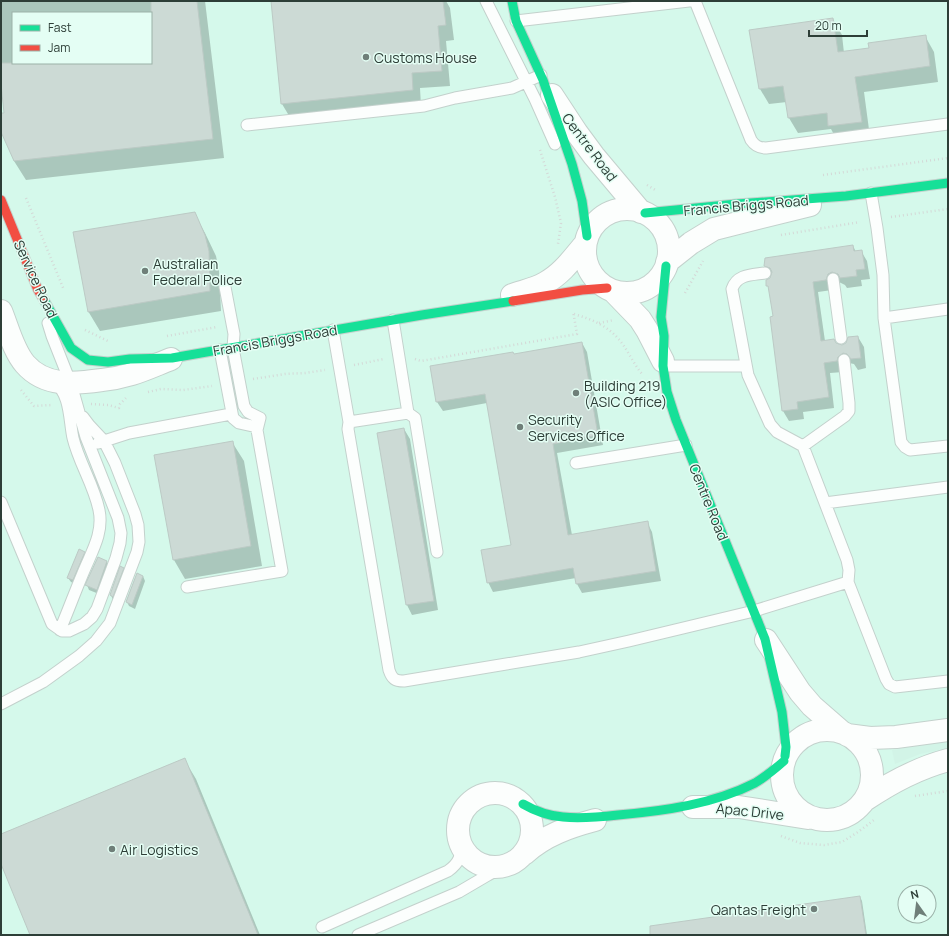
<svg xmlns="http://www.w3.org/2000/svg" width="949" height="936" viewBox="0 0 949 936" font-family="Manrope,sans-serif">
	<rect width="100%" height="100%" fill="#eaf8f3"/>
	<path fill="#d5f9eb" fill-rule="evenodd" d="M1,1H948V935H1ZM13,13H151V63H13ZM905,892H929V916H905Z"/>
	<path fill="#d2f4e7" d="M948,741V748L920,754L895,764L892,750Z"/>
	<path fill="#0003" fill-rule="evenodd" d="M1,1H205L224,158L26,180L14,161L1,129V114H5L1,75ZM13,13H151V63H13Z
		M272,1H446L450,8L454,40L446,41L450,86L420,88L421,106L291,119L282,104Z
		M833,19L842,35L844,53L870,49L925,36L934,52L938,82L864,92L870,137L838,142L831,129L798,133L789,118L787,102L769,104L760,89Z
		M194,213L205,233L216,256L219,271L221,311L100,331L88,311Z
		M853,246L856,252L861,251L867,261L870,279L861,280L862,286L847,288L845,285L839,282L832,290L818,292L825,341L842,346L858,337L864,347L866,368L858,370L854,364L849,363L843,372L830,373L834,408L803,412L804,419L789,421L783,411L774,317L770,290L767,285L771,277L765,266Z
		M582,343L587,352L603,445L557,453L572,535L647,522L652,532L661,581L582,593L577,584L576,578L493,592L488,582L512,546L487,403L443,411L437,402L514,355Z
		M404,429L410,439L438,610L412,615L407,605Z
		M232,442L244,461L262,566L185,579L174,560Z
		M84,553L87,557L75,584L71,582L68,578Z
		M107,562L109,566L99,594L89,590L87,585Z
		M123,568L126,573L113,600L111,595Z
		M143,576L145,581L135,609L129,606L127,602Z
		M184,759L196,779L260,935H32L1,861V835Z
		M860,897L862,901L867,935H674Z"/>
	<path fill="#ccdad5" stroke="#bccac5" d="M151,1H197L213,139L14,161L1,132V113H4L1,84V63H151Z
		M271,1H443L446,25L438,26L442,71L412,73L413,90L281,104Z
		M833,18L838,52L869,48L868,43L926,35L930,66L855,77L862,122L828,126L827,113L788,118L783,86L759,89L749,30Z
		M195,212L205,235L209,251L210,291L88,312L73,232Z
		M853,245L854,251L862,250L865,269L856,270L857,276L840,278L838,274L832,272L828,274L826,280L813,282L821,341L834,339L836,343L842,345L846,343L848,337L858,336L861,358L851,359L847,354L843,353L838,357L837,361L824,363L829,397L797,402L798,409L782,411L770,317L773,316L768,286H766V280L770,278L772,272L770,268L764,266L765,258Z
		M582,342L598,435L553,444L568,535L648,521L656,571L576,584L573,568L487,583L481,550L511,545L485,394L436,402L430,366L513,352L514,354Z
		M404,428L434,601L406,605L377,433Z
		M233,441L251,546L173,560L154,455Z
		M79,549L85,552L73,580L67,578Z
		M98,557L107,561L97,590L85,585Z
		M120,566L124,568L113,597L110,595Z
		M137,573L143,576L132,605L126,602Z
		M185,758L258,935H30L1,864V834Z
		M860,896L866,935H650V926Z"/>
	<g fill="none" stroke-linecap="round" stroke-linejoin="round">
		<g stroke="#c3d1cc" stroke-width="13">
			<path id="lane" d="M486,1L535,99L555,144
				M695,1L751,140C755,146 759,148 766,148L948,124
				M516,21L689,1
				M247,125L424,106L455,98L512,88L541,75
				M871,193L877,228L883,275L884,318L901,442L905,447L910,450L948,446
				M765,273C752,275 737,274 732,289L748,375L770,424L777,432L803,446L847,560L849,570L848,582L886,679L889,684L895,687L948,681
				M833,279L841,338
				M884,318L948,309
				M393,320L408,413L415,418L437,552
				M333,330L349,422L348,429L389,670C392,679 395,681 404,681L579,652L629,641L754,611L848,582
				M220,350L233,418L239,423L257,427
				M663,366H746
				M54,382C71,394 69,420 73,438C79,463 94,485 99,510C104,533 91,553 83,573C75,592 68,611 60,630
				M349,422L408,413
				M98,443L129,433L231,414
				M803,446L845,416L849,411V403L844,360
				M576,463L686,445
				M1,502L52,624L62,631H69L84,624L92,617L97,609L116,558L120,543L121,533L118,518L86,437L71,384L52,336L48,323
				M825,503L948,487
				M187,587L282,571L257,430L260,418L248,412L244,406L233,348L234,334L225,287
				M1,704L43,682L79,656L96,641L110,623L137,552L139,542L138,525L135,514L115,463L104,441L89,425L83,417
				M322,927L448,871C459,863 462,856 460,843
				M358,935L459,892L488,875L505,866"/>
		</g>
		<g stroke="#c3d1cc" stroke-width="24">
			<path id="street" d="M552,95L577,133L594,156L641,212
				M585 251a42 42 0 1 1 84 0a42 42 0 1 1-84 0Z
				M667,262L691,243L714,229L810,205
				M613,291L640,319L647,330L663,361
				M512,295C523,291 535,289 545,283C562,274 573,258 585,244
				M1,311C8,328 13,350 25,364C45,387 74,384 102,380C112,379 122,377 132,374C145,370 158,364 171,359
				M766,640L800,692L812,706L843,733
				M782 775a45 45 0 1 1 90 0a45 45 0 1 1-90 0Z
				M847,735L870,738L896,737L948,730
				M458 830a37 37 0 1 1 74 0a37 37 0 1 1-74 0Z
				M865,800C890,783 918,768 948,760
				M693,807H739L808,818
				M524,854C545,835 569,827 595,820"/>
		</g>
		<g stroke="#c3d1cc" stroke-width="11">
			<path id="fast" d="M512,1L516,21L543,80L572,164L582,201L587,236
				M645,213L737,204L846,196L948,183
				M666,266L661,317L664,336L663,366L667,392L676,420L765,639L782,712L786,747L785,756
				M44,300L71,348L88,360L108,362L130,359L172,358L422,315L513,301
				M523,804C535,811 549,816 563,817C582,819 600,817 618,815C664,811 714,804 755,783C765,777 775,769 784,761"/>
		</g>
		<g stroke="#c3d1cc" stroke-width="11">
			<path id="jam" d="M1,200L38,290L44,300
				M513,301L582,290L607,288"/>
		</g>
		<path stroke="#d4d9d7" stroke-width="2.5" stroke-dasharray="1 3" stroke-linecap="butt" d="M540,150L555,197L561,223L558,244
			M823,175L948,158
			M647,185L657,191
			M26,198L64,290
			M891,217L948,209
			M781,235L860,222
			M685,293L703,261
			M574,314C594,320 611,327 624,346C630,355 635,366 643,375
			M599,323L614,320
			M85,330L108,341
			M167,336L217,327
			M415,359L421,361L577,334L573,311
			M354,365L384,359
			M253,379L285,374L305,373L325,370
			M21,390L34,406L52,405
			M148,392L161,389L183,390L212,386
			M91,404L108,405L119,408L120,404L126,398
			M915,796L948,791
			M781,836L800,843L824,845L842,842L858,832L874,820"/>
		<use href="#lane" stroke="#fcfefd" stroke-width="11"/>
		<use href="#street" stroke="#fcfefd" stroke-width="22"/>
		<use href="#fast" stroke="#16e098" stroke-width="9"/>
		<use href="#jam" stroke="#f24e42" stroke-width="9"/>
	</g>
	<g fill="#6f7f79" stroke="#e4fef4" stroke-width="1.5">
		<circle cx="366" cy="57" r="4"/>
		<circle cx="145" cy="271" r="4"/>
		<circle cx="576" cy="393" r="4"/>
		<circle cx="520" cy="427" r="4"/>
		<circle cx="112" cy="849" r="4"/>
		<circle cx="814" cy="909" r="4"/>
	</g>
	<g text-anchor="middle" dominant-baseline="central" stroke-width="3" stroke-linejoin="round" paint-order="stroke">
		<g font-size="14" fill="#2d3e37" stroke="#e4fef4" text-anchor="start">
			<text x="374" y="57">Customs House</text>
			<text x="153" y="263">Australian<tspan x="153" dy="16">Federal Police</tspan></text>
			<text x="584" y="385">Building 219<tspan x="584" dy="16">(ASIC Office)</tspan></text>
			<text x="528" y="419">Security<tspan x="528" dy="16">Services Office</tspan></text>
			<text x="120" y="849">Air Logistics</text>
			<text x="806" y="909" text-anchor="end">Qantas Freight</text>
		</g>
		<g font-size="14" fill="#2d3e37" stroke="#e4fef4">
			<text transform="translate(590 147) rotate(53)">Centre Road</text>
			<text transform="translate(746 205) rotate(-5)">Francis Briggs Road</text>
			<text transform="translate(36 279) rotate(65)">Service Road</text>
			<text transform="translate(275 340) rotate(-10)">Francis Briggs Road</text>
			<text transform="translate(709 502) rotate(68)">Centre Road</text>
			<text transform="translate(750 811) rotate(6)">Apac Drive</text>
		</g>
	</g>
	<rect width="949" height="936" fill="none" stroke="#2d3e37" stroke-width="4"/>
	<rect x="12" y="12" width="140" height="52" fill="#e4fef4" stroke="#9bb1a8"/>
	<rect x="20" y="25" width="20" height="6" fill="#16e098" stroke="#9bb1a8"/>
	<text x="48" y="32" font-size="12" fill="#2d3e37">Fast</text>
	<rect x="20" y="45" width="20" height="6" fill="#f24e42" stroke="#9bb1a8"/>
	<text x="48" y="52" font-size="12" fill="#2d3e37">Jam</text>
	<g transform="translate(917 904) rotate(346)"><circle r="19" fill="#e4fef4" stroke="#9bb1a8"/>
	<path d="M0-3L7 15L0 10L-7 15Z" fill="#6f7f79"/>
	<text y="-6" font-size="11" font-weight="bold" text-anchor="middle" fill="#2d3e37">N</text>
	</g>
	<path d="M809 30v6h58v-6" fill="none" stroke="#2d3e37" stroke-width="2"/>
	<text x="815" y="30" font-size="12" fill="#2d3e37" stroke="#e4fef4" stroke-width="3" paint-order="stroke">20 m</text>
</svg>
